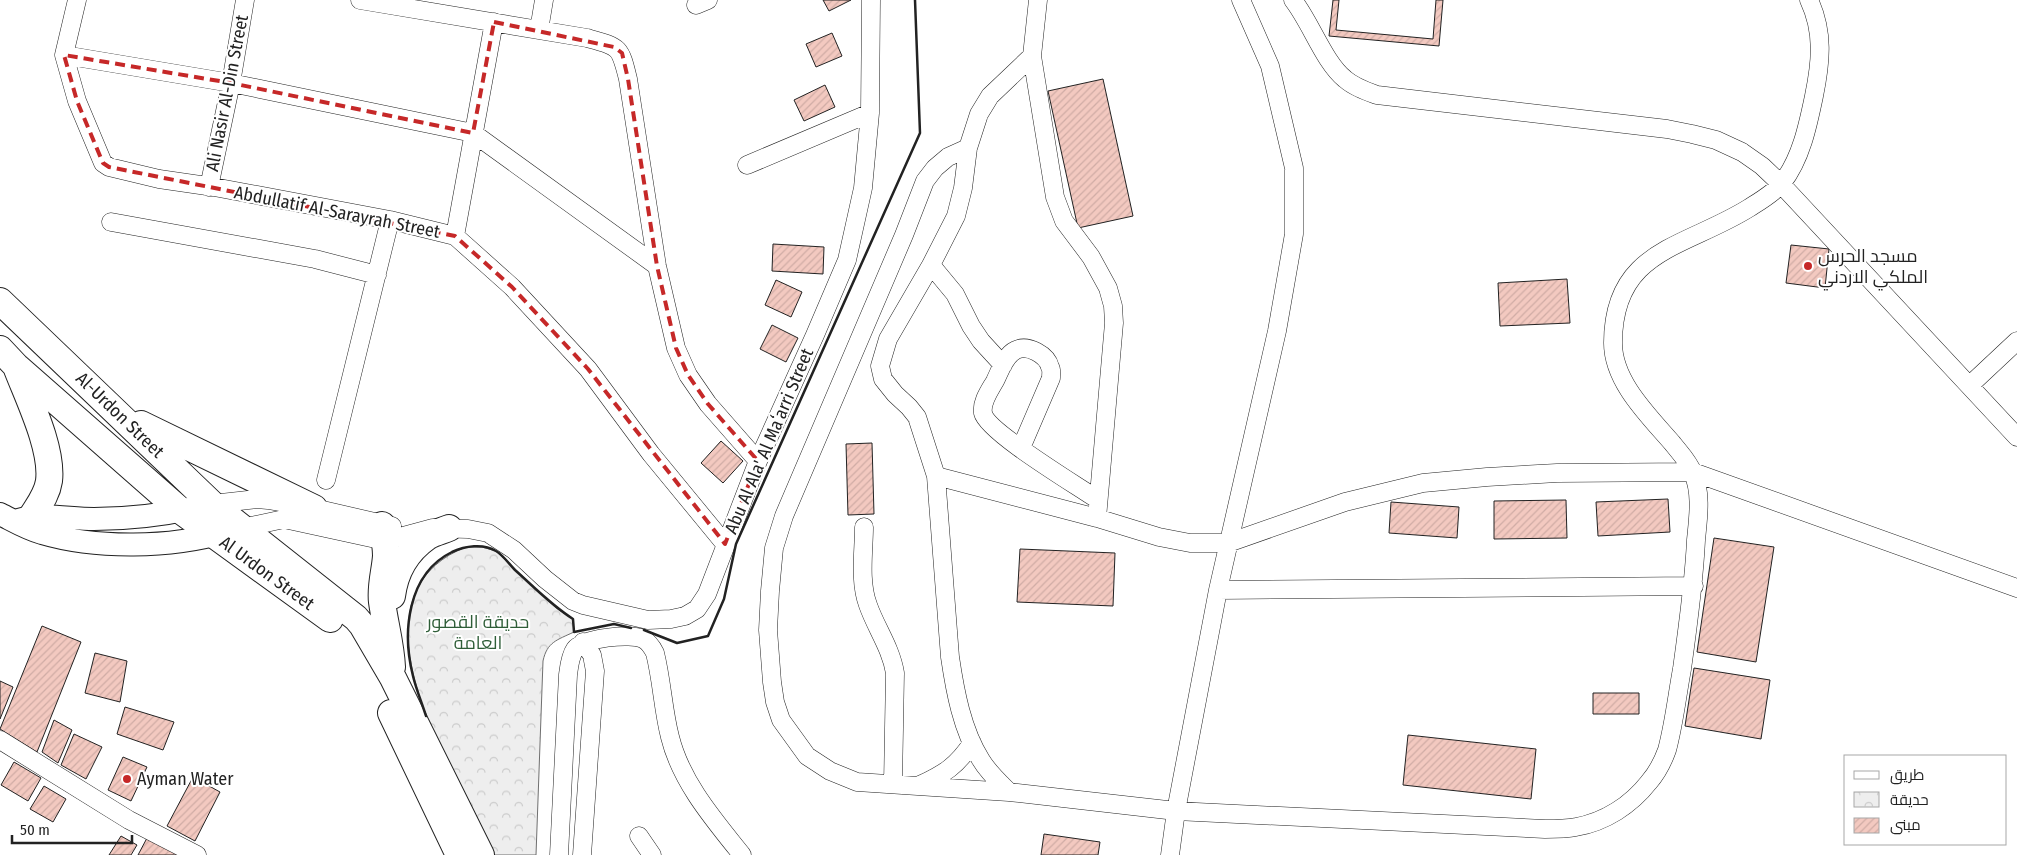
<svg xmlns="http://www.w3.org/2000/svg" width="2017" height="855" viewBox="0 0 2017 855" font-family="'Fira Sans Condensed',Cairo,sans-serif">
	<defs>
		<pattern id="park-crowns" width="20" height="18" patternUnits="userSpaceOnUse" patternTransform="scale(1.25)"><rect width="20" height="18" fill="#eee"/><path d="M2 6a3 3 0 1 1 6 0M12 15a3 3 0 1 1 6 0" fill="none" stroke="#ccc"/></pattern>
		<pattern id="building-hatch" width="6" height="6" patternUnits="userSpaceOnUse" patternTransform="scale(1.25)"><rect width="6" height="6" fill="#f3c9c0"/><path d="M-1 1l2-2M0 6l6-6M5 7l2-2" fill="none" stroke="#d0aca5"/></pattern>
	</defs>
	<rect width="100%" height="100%" fill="#fff"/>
	<path fill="url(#park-crowns)" stroke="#6f6f6f" d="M466,547H482L496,551L556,608L573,619L574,632C557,640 547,642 543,661L536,855H488C475,827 463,800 450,772C418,703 367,586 466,547Z"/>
	<path fill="url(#building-hatch)" stroke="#222" d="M823,0H851L829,11Z
		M1333,0H1339L1336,30L1433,39L1436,0H1443L1439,46L1329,36Z
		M832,33L842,56L816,67L806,44Z
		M1103,79L1133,216L1078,228L1048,91Z
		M825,85L835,107L804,121L794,100Z
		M773,244L824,247L823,274L772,271Z
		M1791,245L1829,249L1825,288L1786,283Z
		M1567,279L1570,323L1500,326L1498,283Z
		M776,280L802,292L791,317L765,305Z
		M772,325L798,338L786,362L760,349Z
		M721,441L743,461L723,483L701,463Z
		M872,443L874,514L848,515L846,444Z
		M1668,499L1670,532L1598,536L1596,502Z
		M1566,500L1567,538L1494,539V501Z
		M1391,502L1459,507L1457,538L1389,533Z
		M1714,538L1774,547L1756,662L1697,652Z
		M1020,549L1115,553L1113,606L1017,602Z
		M42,626L81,642L37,752L0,729Z
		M95,653L127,661L120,702L85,693Z
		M1694,668L1770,680L1761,739L1685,726Z
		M0,681L13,687L0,719Z
		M1593,693H1639V714H1593Z
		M125,707L174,722L163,750L117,734Z
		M54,720L72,730L58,763L42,752Z
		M74,734L102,747L86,779L61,765Z
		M1408,735L1536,749L1531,799L1403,785Z
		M123,757L147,767L131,801L108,790Z
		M14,762L41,778L28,801L1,785Z
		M193,777L220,792L195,841L167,826Z
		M44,786L66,799L53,822L30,809Z
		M1044,834L1100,842L1098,855H1041Z
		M121,836L137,845L131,855H109Z
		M147,838L178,855H138Z"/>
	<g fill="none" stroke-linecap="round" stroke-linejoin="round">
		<g stroke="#222" stroke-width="19">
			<path id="minor" d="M77,0L64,55L77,101L103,163L109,167L159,179L214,187L390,220L455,236L512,287L588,369L651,454L725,544
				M360,0L587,38C620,47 620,46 628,79L657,266L676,348L688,375L708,404L758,461
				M1038,0L1032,56L1055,197L1064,221L1091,257L1108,288L1113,306L1114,323L1097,518
				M1293,0C1311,23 1324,62 1345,79C1354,87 1366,91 1377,95L1667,129L1692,134L1716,140L1742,152L1762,166L1781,184L2017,437
				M696,5L708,0
				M539,30L544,0
				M64,55L231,83L473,133L657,266
				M968,148L948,157L935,168L925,181L904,235L784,516L774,548L770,591L768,630L772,682L775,702L781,720L807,756L830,771L857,782L1009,792L1176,811L1545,829C1555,829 1566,829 1576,827C1605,822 1631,805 1649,782C1656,774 1663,761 1667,750C1674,724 1677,696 1682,669C1688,626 1694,583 1696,540C1698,519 1702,494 1693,473C1689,462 1680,453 1673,444C1649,416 1613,382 1613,343C1613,249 1685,248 1749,208C1760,201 1774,193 1782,183C1801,159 1808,125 1814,96C1821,62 1824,32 1809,0
				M747,165L870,113
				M209,187L231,83L245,0
				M111,222L315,259L377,275
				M455,236L494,22
				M931,265L955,294L971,326L981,341L1003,365
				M1970,385L2017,341
				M1021,448L1051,378C1051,374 1052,370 1050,367C1047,355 1028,344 1016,350C1005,355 1000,371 995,381C990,390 981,402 983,413C987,432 1078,486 1098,500
				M936,476L1097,518L1159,537L1190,543H1228L1345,502L1423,483L1487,477L1557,473L1693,472L2017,588
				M326,480L390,220
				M212,504L257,499L268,500L314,508L392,526
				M864,527C864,551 859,581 868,605C876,628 891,648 895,673L893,784
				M242,528L284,519L385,541L433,528L468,529L488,533L514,550L545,579L573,601L583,605L648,620L671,619L685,616L697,609L707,594L758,461L815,335L847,260L863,188L870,113L871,0
				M1218,590L1694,586
				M0,740L129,820L197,855
				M920,785C944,774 957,766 972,743
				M1009,792C999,782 988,772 981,760C962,730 955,691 950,657L936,476L917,417L909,407L895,394L883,379L880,366L888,339L931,265L956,216L963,188L968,148L979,114L990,96L1032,56
				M639,836L652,855
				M559,855L568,675C569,667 570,656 575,649C583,638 631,633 643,639C649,642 652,647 655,653C662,681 663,710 670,737C681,782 714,820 742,855
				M582,855L595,671L592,655L583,642
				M1170,855L1176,811L1218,590L1277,331L1294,234V168L1270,66L1241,0"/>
		</g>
		<g stroke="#222" stroke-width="24">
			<path id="major" d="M0,514C14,521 27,529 42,533C96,549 171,548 225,532
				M18,520C44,513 68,519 94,519C127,519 162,515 194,508"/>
		</g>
		<g stroke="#222" stroke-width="28">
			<path id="highway" d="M0,301L212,504L356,618L362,625L393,678L481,855
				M0,349L16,366L181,511L330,619
				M17,369C29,400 53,449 49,481C47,495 38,506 32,516
				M141,424L314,508
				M382,525C384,536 386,545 386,556C385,571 380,586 382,602C385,624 391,645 392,667
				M392,596C395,572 407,551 427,537C433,533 442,531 449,528
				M391,713L459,855"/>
		</g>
		<use href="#minor" stroke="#fff" stroke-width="18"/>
		<use href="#major" stroke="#fff" stroke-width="22"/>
		<use href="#highway" stroke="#fff" stroke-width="26"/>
		<path stroke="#222" stroke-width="2.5" d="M644,630L677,643L708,636L724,599L736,544L920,133L915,0
			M426,716C422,703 416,689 413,676C402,633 407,574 452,552C465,546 483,543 496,551C503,555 509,564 515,570C534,587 551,605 573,619L574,632L614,624L631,628"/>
	</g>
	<path fill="none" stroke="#c62828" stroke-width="4" stroke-dasharray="10 6" stroke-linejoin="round" d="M494,22L614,47L622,53L628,79L657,266L676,348L688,375L708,404L758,461L725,544L588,369L512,287L455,236L109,167L103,163L77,101L64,55L231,83L473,133Z"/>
	<g fill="#c62828" stroke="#fff" stroke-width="2">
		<circle cx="1808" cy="266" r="5"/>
		<circle cx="127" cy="779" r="5"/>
	</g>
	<g text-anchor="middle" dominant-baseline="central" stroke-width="4" stroke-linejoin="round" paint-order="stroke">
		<g font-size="18" fill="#222" stroke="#fff">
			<text transform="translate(227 93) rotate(-79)">Ali Nasir Al-Din Street</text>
			<text transform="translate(337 212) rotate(11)">Abdullatif Al-Sarayrah Street</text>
			<text transform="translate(120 415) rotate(44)">Al-Urdon Street</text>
			<text transform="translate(769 441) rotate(-67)">Abu Al Ala' Al Maʻarri Street</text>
			<text transform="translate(267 573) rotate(36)">Al Urdon Street</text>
		</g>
		<g font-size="18" fill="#222" stroke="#fff" text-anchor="start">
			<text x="1818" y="256">مسجد الحرس<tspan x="1818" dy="21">الملكي الاردني</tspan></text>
			<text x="137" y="779">Ayman Water</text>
		</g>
		<g font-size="18" fill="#2f5e38" stroke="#fff">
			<text x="478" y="622">حديقة القصور<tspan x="478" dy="21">العامة</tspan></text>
		</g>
	</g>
	<rect x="1844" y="755" width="162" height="90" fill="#ffffff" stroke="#a7a7a7"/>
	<rect x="1854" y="771" width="25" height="8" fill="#ffffff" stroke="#a7a7a7"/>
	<text x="1890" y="780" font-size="15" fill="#222222">طريق</text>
	<rect x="1854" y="792" width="25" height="15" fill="url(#park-crowns)" stroke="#a7a7a7"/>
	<text x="1890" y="805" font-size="15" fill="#222222">حديقة</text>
	<rect x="1854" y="818" width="25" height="15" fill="url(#building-hatch)" stroke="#a7a7a7"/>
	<text x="1890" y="830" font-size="15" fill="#222222">مبنى</text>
	<path d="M12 835v8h120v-8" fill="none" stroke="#222222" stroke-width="2.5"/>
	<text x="20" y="835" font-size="15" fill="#222222" stroke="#ffffff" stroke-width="4" paint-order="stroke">50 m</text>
</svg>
